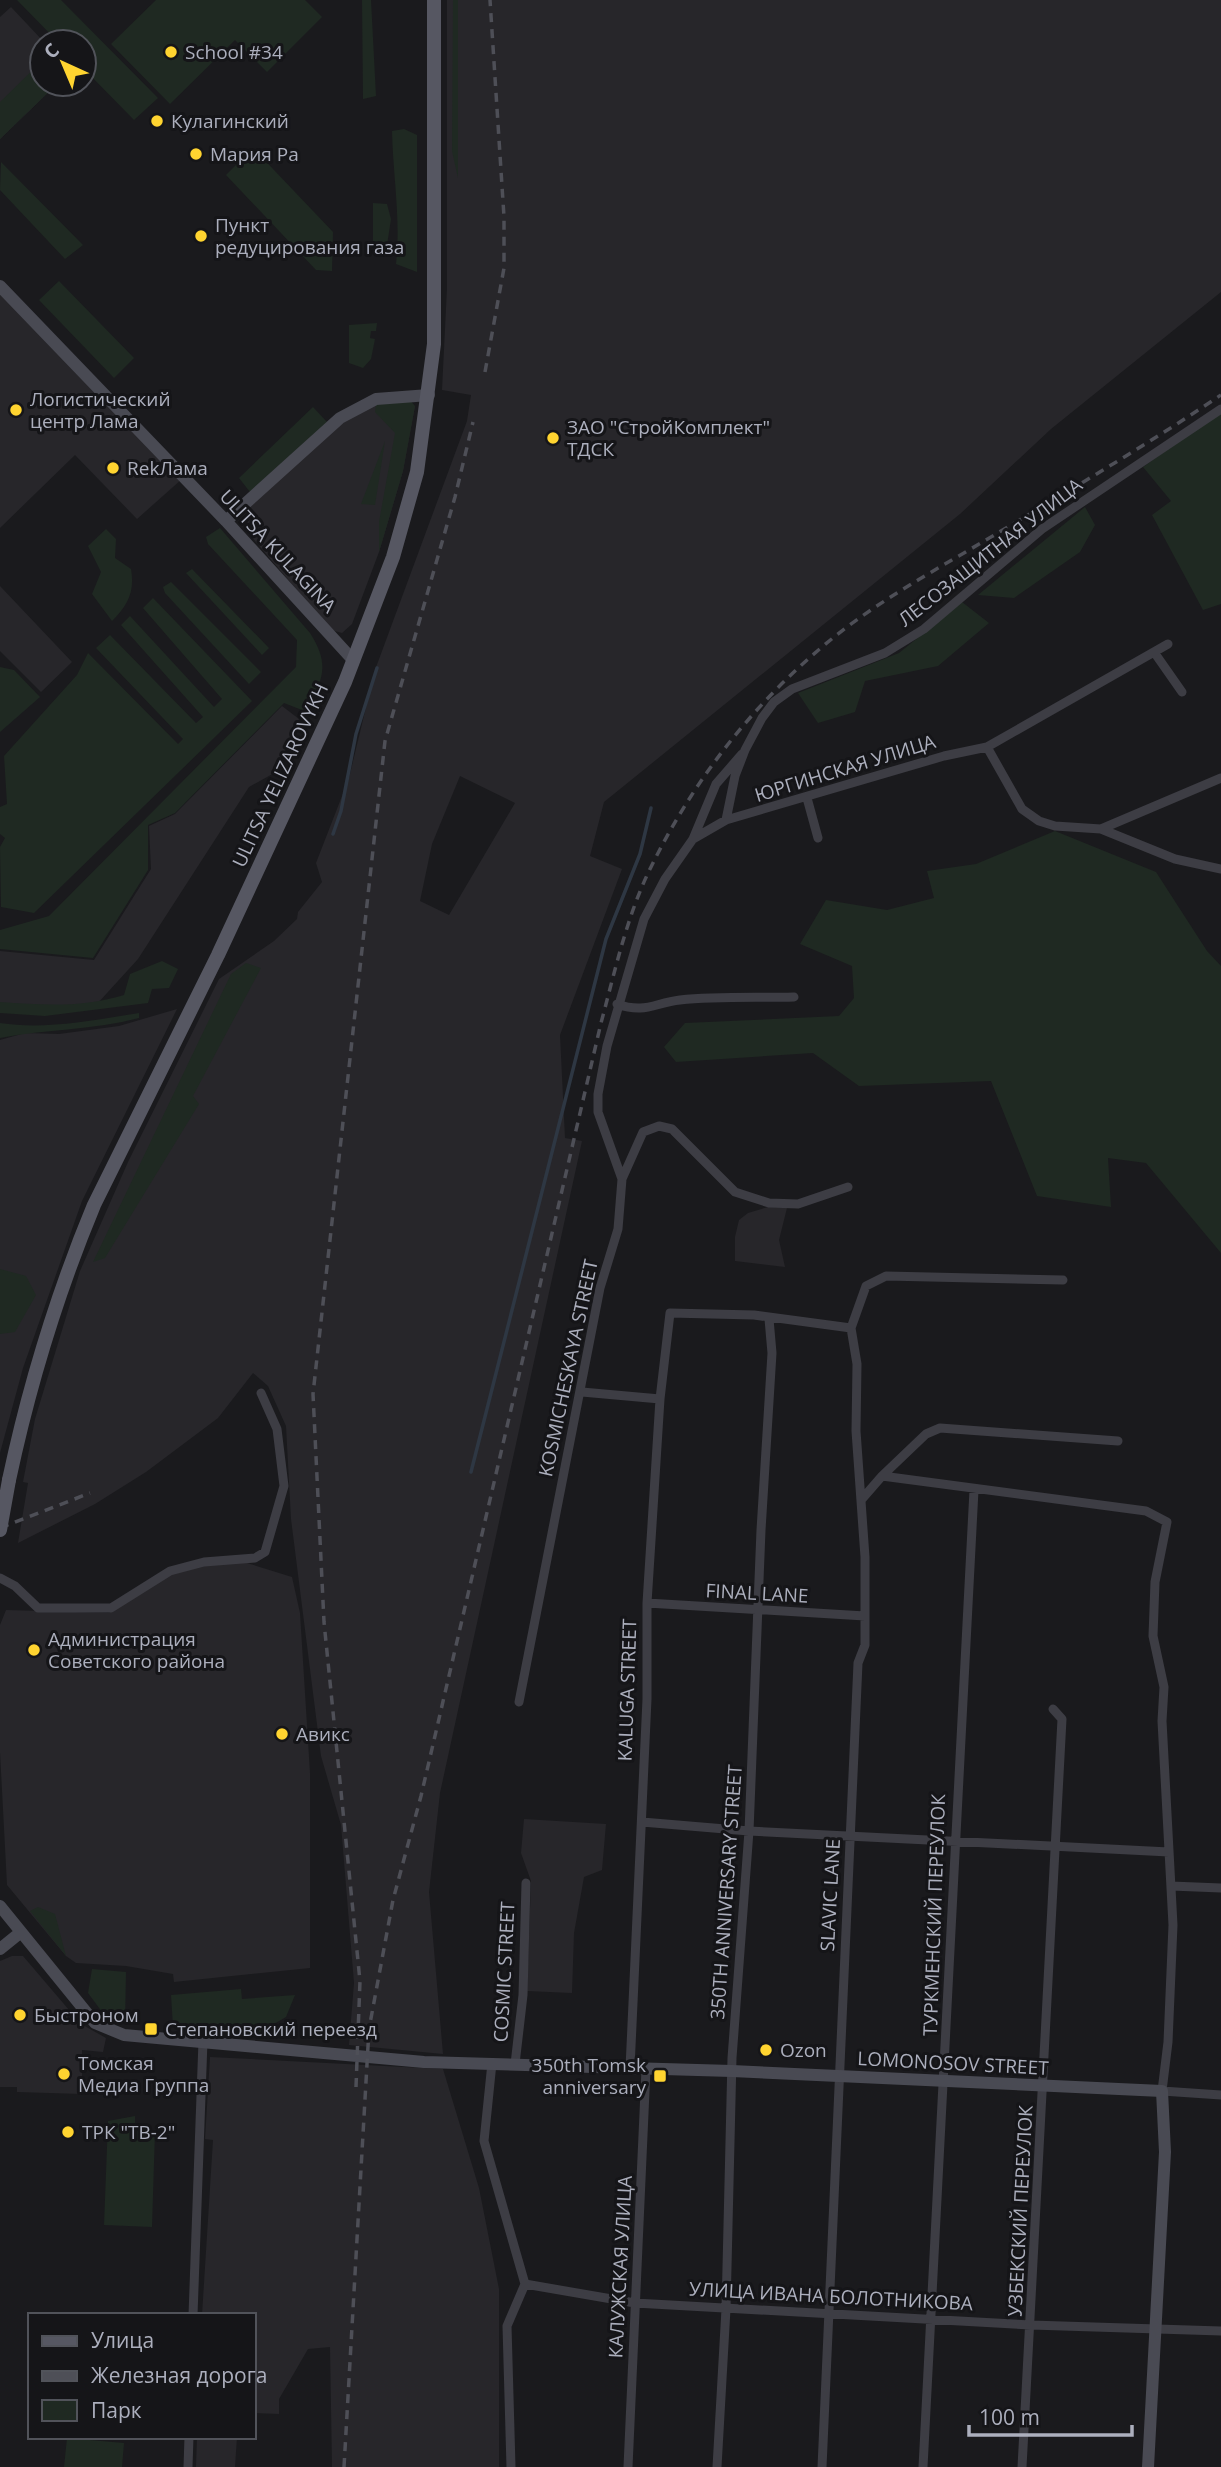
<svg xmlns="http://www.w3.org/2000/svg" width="1221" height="2467" viewBox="0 0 1221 2467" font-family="'Open Sans',sans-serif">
	<rect width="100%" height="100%" fill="#1a1a1d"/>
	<path fill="#27262a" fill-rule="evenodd" d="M447,0H1221V292L1051,429L960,514L604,802L590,856L622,869L560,1035L565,1138L582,1141L440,1793L429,1892L443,2054L349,2045L354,1983L341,1825L321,1756L291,1519L286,1426L268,1386L253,1373L218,1418L146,1472L95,1504L18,1543L28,1483L23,1482L35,1419L80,1271L128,1162L219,979L274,941L297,919L298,912L322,882L316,863L349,778L375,670L467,421L471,395L442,390L447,288ZM460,776L515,803L449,915L420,901L432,844Z
		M11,7L44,42L42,84H57L0,139V17Z
		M0,292L182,479L137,519L75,455L0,528Z
		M376,404L415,406L403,471L379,552L352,624L342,633L331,630L238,521L239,516L343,422Z
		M0,586L72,662L41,692L0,651Z
		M282,706L299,719L276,772L249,787L138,959L97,1004L54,1011L0,1004V951L94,960L151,869L149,826L175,814Z
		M177,1009L82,1201L23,1368L0,1453V1040L25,1033L59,1034L119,1026Z
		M768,1207L787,1208L779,1240L785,1267L735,1261V1237L739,1220L748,1213Z
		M244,1562L292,1577L300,1613L310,1773V1968L174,1982L173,1974L126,1966L76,1963L66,1956L7,1885L0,1752V1625L6,1610L109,1613L171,1574L204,1564Z
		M524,1819L606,1824L602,1870L584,1877L574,1933L572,1993L527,1991L531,1881L521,1853Z
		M12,1956H23L81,2024L106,2038L103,2052L82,2050V2094L17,2092V2087H0V1961Z
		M210,2057L443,2069L479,2188L499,2289V2467H332L330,2347L308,2349L279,2399V2414L254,2413V2315H202L213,2140L205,2139Z
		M197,2437H237L235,2467H196Z"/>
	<path fill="#1f2922" d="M17,0H61L158,98L134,120L84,69V42H58Z
		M156,0H305L322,17L267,72L235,40L170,104L111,44Z
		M362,0H371L376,96L363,99Z
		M453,0H458V178L452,151Z
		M42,61V84H57L0,139V102Z
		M404,129L417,135V272L396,264C401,220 393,176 392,131Z
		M253,148L333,232L332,271L316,270L226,175Z
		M1,162L83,245L65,259L0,190Z
		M373,203L387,204L391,219L387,245H373Z
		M59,281L134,358L114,378L39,300Z
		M377,323L376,331H371L370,338L375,339L371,359L363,368L349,363V325Z
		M410,400L415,406L403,471L379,552V522L395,433L375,412L376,404Z
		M313,407L327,422L250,492L239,478Z
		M1221,412V604L1203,610L1152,515L1171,501L1143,467Z
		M385,441L375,505L361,504Z
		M1085,507L1095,525L1080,552L1014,598L978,595Z
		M220,528L310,633C331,666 322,679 307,712L284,703L175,813L148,825V870L93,958L0,949V930L49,916L296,667L297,640L208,544L206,537Z
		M106,529L116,539L115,558L131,569C135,592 128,605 112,621L92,594L101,572L88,546Z
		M192,569L269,648L262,655L186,573Z
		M171,582L261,672L249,684L165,593L163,587Z
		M153,598L252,701L34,913L1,907L0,847L5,838L0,834V807L7,804L4,756L77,675L88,653L178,744L183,739L96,648L110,635L196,723L203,717L121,625L130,616L214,707L222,699L143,608Z
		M962,602L989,623L938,666L865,681L855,712L818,723L798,693L899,653Z
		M0,667L14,670L40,697L0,732Z
		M1055,831L1156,872L1207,951L1221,966V1253L1146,1163L1108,1158L1111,1207L1037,1196L991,1081L859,1086L813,1053L676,1062L664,1047L685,1023L839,1016L854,998L852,966L800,944L826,900L887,910L934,898L927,871L976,864Z
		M162,961L178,969L169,988L152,989L148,1003L45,1016L0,1013V1002C43,1005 82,1008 124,995L130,974Z
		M246,963L261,968L193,1096L199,1104L105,1258L93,1262L231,974Z
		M139,1013V1018C94,1030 46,1029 0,1038V1023C46,1030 94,1020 139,1013Z
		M0,1269L26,1276L36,1295L15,1332L0,1334Z
		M38,1907L55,1914L66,1956L30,1911Z
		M92,1969L126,1972L125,2023L108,2020L88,1993Z
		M241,1989L242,1999L295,1995L286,2017L255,2035L173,2027L171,1995Z
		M135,2116V2131H155L152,2227L104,2225L108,2121Z
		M67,2438L124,2443L122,2467H64Z"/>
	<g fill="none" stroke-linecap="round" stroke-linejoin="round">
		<path stroke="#2e3743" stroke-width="3.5" d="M333,834L341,811L356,734L377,668
			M471,1472L606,939L640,854L651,808"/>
		<path stroke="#3d3d44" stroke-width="9" d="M1154,652L1182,692
			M987,747L1022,809L1039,821L1055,826L1101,829L1221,778
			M807,798L818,838
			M726,820L735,776L745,750L762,718L774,702L792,689L885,653L924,629L1042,529L1221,409
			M1101,829L1175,859L1221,869
			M693,839L716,784L742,754
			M617,1004C645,1014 654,1003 680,1000C717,996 756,998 794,997
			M622,1179L643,1132L659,1126L672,1129L735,1192L769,1203L798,1204L848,1187
			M582,1392L660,1399
			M882,1476L926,1434L940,1428L1118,1441
			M862,1499L882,1476L1146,1511L1167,1522L1155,1582L1153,1636L1164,1687L1162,1721L1173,1925L1168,2042L1162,2091L1221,2095
			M0,1578L15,1586L38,1608H111L170,1571L204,1562L255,1558L265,1552L284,1486L277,1429L261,1393
			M647,1603L865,1616
			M519,1702L600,1288L618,1229L622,1179L598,1112V1094L607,1046L644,919L665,879L693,839L726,820L944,756L987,747L1168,644
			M642,1822L749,1831L1169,1852
			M1171,1886L1221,1888
			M492,2063L484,2141L525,2284L507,2326L511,2467
			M515,2064L523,1995L526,1883
			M630,2068L647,1699V1603L660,1399L670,1313L754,1315L851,1328
			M525,2284L635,2303L1031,2325L1221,2331
			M193,2315L203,2041
			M188,2467L189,2437
			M628,2467L646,2069
			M717,2467L726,2309L732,2058L749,1831L761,1530L772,1353L769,1319
			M822,2467L858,1663L865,1645V1557L856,1431L857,1364L851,1328L866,1286L886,1276L1063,1280
			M923,2467L974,1490
			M1022,2467L1062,1719L1053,1709"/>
		<path stroke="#494a53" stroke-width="12" d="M0,286L226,521L353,660
			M226,521L340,418L376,399L429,395
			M0,1906L95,2023L124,2035L424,2062L732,2071L1162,2091L1165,2152L1148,2467
			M0,1949L21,1932"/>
		<path stroke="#565762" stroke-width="14" d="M9,1480C29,1386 57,1294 94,1205L218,955L345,682L393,557L417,472L434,344V0"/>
		<path stroke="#4e4f57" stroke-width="3.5" stroke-dasharray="9 7" stroke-linecap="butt" d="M485,372L504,268V217L490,0
			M0,1528L90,1493
			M356,2087L360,1981L324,1622L313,1394L385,741L455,497L473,422
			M344,2467L369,2029L393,1900L421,1796L601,1023C615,971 627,915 651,867C697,773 764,690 847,627C894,592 946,564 996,534C1072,489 1148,444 1221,395"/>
		<path stroke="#565762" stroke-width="14" d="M0,1530L9,1480"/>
	</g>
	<g fill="#ffd430" stroke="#151518" stroke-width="2.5">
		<circle cx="171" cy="52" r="7"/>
		<circle cx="157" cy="121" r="7"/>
		<circle cx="196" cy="154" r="7"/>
		<circle cx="201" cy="236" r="7"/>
		<circle cx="16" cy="410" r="7"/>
		<circle cx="553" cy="438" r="7"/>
		<circle cx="113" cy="468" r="7"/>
		<circle cx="34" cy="1650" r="7"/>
		<circle cx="282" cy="1734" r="7"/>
		<circle cx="20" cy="2015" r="7"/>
		<rect x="144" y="2022" width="14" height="14" rx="3.5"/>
		<circle cx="766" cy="2050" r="7"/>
		<circle cx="64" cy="2074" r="7"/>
		<rect x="653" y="2069" width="14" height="14" rx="3.5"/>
		<circle cx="68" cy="2132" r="7"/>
	</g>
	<g text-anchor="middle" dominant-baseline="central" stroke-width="6" stroke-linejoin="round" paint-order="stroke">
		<g font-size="19" fill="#acafbd" stroke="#151518" text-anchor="start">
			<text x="185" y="52">School #34</text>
			<text x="171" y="121">Кулагинский</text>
			<text x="210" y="154">Мария Ра</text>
			<text x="215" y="225">Пункт<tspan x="215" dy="22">редуцирования газа</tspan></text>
			<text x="30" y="399">Логистический<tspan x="30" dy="22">центр Лама</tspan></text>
			<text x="567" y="427">ЗАО "СтройКомплект"<tspan x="567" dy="22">ТДСК</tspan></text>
			<text x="127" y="468">RekЛама</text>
			<text x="48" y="1639">Администрация<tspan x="48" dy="22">Советского района</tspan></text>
			<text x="296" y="1734">Авикс</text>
			<text x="34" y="2015">Быстроном</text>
			<text x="165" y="2029">Степановский переезд</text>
			<text x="780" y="2050">Ozon</text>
			<text x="78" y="2063">Томская<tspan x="78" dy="22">Медиа Группа</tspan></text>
			<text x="646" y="2065" text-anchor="end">350th Tomsk<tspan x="646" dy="22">anniversary</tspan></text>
			<text x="82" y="2132">ТРК "ТВ-2"</text>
		</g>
		<g font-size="19" fill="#acafbd" stroke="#151518">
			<text transform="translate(278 551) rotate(47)">ULITSA KULAGINA</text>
			<text transform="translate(990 552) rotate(-38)">ЛЕСОЗАЩИТНАЯ УЛИЦА</text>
			<text transform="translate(845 768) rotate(-17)">ЮРГИНСКАЯ УЛИЦА</text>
			<text transform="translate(280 775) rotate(-65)">ULITSA YELIZAROVYKH</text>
			<text transform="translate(568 1368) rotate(-78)">KOSMICHESKAYA STREET</text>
			<text transform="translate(757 1593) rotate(3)">FINAL LANE</text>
			<text transform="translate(627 1690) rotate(-88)">KALUGA STREET</text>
			<text transform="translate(726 1892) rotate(-86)">350TH ANNIVERSARY STREET</text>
			<text transform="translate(830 1895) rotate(-87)">SLAVIC LANE</text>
			<text transform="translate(934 1915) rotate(-88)">ТУРКМЕНСКИЙ ПЕРЕУЛОК</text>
			<text transform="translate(504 1972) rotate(-87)">COSMIC STREET</text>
			<text transform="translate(953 2063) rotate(3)">LOMONOSOV STREET</text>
			<text transform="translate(1020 2211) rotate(-87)">УЗБЕКСКИЙ ПЕРЕУЛОК</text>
			<text transform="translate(620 2267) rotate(-87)">КАЛУЖСКАЯ УЛИЦА</text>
			<text transform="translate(831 2296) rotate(3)">УЛИЦА ИВАНА БОЛОТНИКОВА</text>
		</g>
	</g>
	<rect x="28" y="2313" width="228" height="126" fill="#151518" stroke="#51535a" stroke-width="2"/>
	<rect x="42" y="2336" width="35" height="10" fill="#565762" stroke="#51535a" stroke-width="2"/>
	<text x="91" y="2348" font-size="21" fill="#acafbd">Улица</text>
	<rect x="42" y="2371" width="35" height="10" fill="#4e4f57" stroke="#51535a" stroke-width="2"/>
	<text x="91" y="2383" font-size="21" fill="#acafbd">Железная дорога</text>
	<rect x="42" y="2400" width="35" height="21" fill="#1f2922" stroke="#51535a" stroke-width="2"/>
	<text x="91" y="2418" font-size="21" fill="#acafbd">Парк</text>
	<g transform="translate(63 63) rotate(316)"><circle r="33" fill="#151518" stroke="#51535a" stroke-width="2"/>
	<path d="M0-5L12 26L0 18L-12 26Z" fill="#ffd430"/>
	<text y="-10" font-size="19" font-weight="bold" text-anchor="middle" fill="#acafbd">С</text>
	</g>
	<path d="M969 2425v10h163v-10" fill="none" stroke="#acafbd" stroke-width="3.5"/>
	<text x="979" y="2425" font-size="21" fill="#acafbd" stroke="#151518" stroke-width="5" paint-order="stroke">100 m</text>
</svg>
